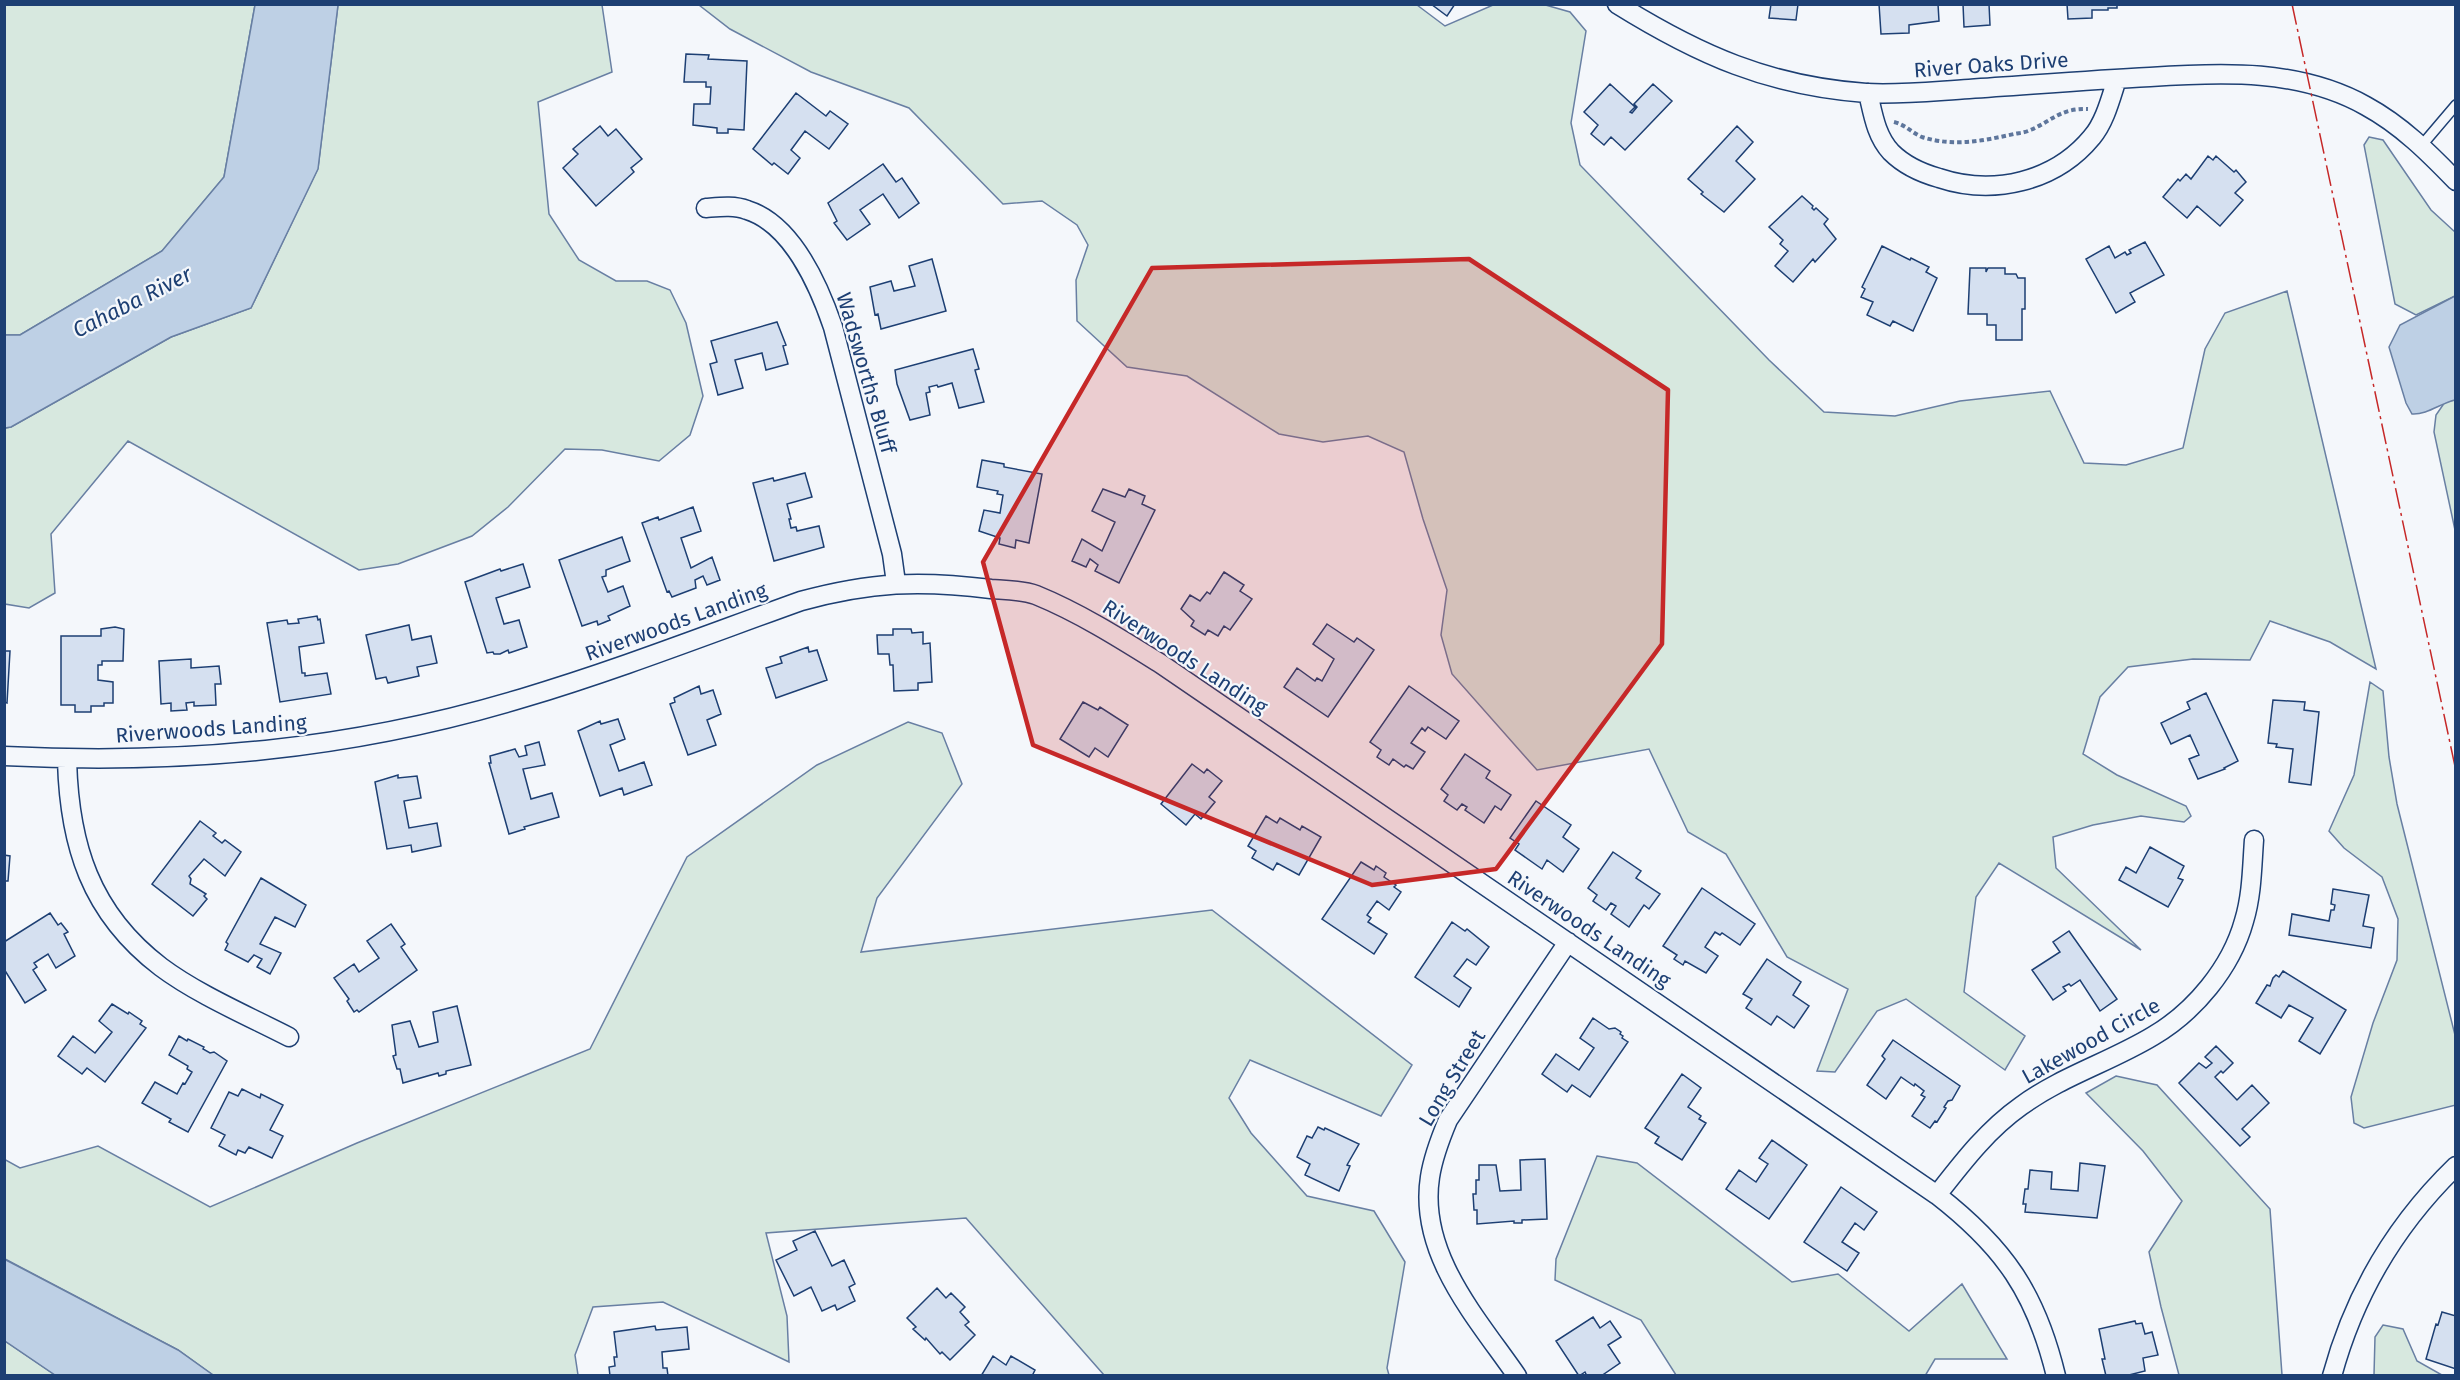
<svg xmlns="http://www.w3.org/2000/svg" width="2460" height="1380" viewBox="0 0 2460 1380" font-family="'Fira Sans',sans-serif">
	<rect width="100%" height="100%" fill="#f4f7fb"/>
	<path fill="#d7e8df" stroke="#687fa3" stroke-width="1.5" d="M5,5H255L224,177L162,251L20,335H5Z
		M338,5H602L612,72L538,102L549,214L579,260L616,281H647L670,290L686,323L703,396L690,435L659,461L602,450L565,449L508,507L472,536L398,564L359,570L128,441L51,534L55,593L29,608L5,604V428L11,427L171,337L251,308L318,168Z
		M1417,5L1445,26L1493,5L1542,4L1570,12L1586,31L1571,123L1580,165L1769,360L1824,412L1895,416L1960,401L2050,391L2084,463L2126,465L2183,448L2205,349L2225,313L2287,291L2376,669L2330,642L2270,621L2250,660L2193,659L2128,667L2100,697L2083,754L2117,775L2186,806L2191,816L2184,822L2141,816L2093,825L2053,837L2056,868L2141,950L1999,863L1976,897L1964,992L2025,1036L2005,1070L1906,999L1877,1011L1835,1072L1817,1071L1848,989L1787,957L1726,854L1688,832L1649,749L1537,770L1452,674L1441,635L1447,590L1423,519L1404,452L1368,436L1323,442L1279,434L1187,376L1127,367L1077,321L1076,280L1088,245L1077,225L1042,201L1003,204L909,108L811,72L730,29L699,5Z
		M2369,137L2383,140L2431,210L2455,232V296L2416,315L2395,304L2364,145Z
		M2455,400V530L2434,432L2436,415L2445,402Z
		M2370,682L2383,691L2389,757L2397,804L2455,1035L2456,1105L2364,1128L2354,1123L2351,1097L2373,1023L2397,960L2398,919L2382,877L2344,848L2329,831L2354,775Z
		M908,722L942,733L962,784L877,898L861,952L1212,910L1412,1065L1381,1116L1250,1060L1229,1098L1251,1133L1307,1196L1374,1211L1405,1262L1387,1368L1389,1375H1104L966,1218L766,1233L787,1316L789,1362L663,1302L593,1307L575,1355L578,1375H213L178,1350L5,1259L4,1159L20,1168L98,1146L210,1207L357,1143L590,1049L687,857L817,765Z
		M2116,1076L2157,1085L2270,1209L2282,1375H2179L2161,1307L2149,1252L2182,1201L2143,1151L2086,1093Z
		M1597,1156L1637,1163L1792,1282L1838,1274L1909,1331L1962,1284L2007,1359H1935L1925,1376L1676,1375L1641,1320L1555,1280L1556,1259Z
		M2383,1325L2403,1329L2417,1361L2442,1375H2374L2375,1337Z
		M5,1341L55,1375H5Z"/>
	<path fill="#bed0e5" stroke="#687fa3" stroke-width="1.5" d="M255,5H338L318,169L251,308L171,337L11,427L5,428V335H20L162,251L224,177Z
		M2455,296V400C2441,403 2427,415 2412,414L2406,403L2389,347L2400,325Z
		M4,1259L178,1350L213,1375H55L5,1341Z"/>
	<path fill="#d5e0f0" stroke="#1d3f73" stroke-width="1.5" d="M1431,4H1455L1447,16Z
		M1771,4H1798L1796,20L1769,18Z
		M1879,4H1938L1939,21L1909,25V33L1881,34Z
		M1963,4H1989L1990,25L1964,27Z
		M2067,4H2117V8H2108V10H2092V18L2068,19Z
		M686,54L709,55L708,59L747,61L744,130L728,129V133H717V128L693,125L694,104H710L711,87H706V82H684Z
		M1610,84L1635,107L1630,112L1632,113L1637,107L1634,104L1653,84L1672,101L1625,150L1611,137L1604,145L1591,134L1598,125L1584,112Z
		M796,93L826,116L830,111L848,124L829,149L805,131L791,150L800,158L788,174L774,163L772,165L753,149Z
		M600,126L608,136L616,129L642,159L631,168L634,172L596,206L563,168L578,154L573,149Z
		M1737,126L1753,142L1736,161L1755,179L1724,212L1701,194L1703,192L1688,179Z
		M2208,156L2213,160L2216,156L2234,172L2236,170L2246,182L2235,193L2243,200L2220,226L2197,206L2187,218L2163,197L2178,179L2180,181L2186,174L2191,179Z
		M883,164L896,182L902,178L919,203L899,218L883,194L860,210L870,224L847,240L834,223L837,221L828,203Z
		M1802,196L1813,206L1812,208L1814,210L1816,208L1828,219L1824,224L1836,239L1815,262L1813,259L1793,282L1775,266L1788,251L1780,244L1783,240L1769,227Z
		M2145,242L2164,275L2130,293L2135,302L2116,313L2086,259L2109,246L2115,258L2125,252L2127,255L2131,253L2129,250Z
		M1882,246L1910,260L1911,258L1929,267L1926,272L1937,278L1913,331L1893,321L1890,326L1867,315L1873,302L1861,297L1865,289L1862,287Z
		M932,259L946,311L881,329L878,314L875,315L870,287L891,281L894,291L915,286L909,266Z
		M1970,268H1986V272L1988,268H2005V274H2016L2018,278H2025V309H2022V340H1996V325H1987V314H1968Z
		M777,322L786,345L783,346L788,364L766,370L762,353L735,360L743,388L718,395L710,364L717,362L711,341Z
		M973,349L979,369L975,370L984,402L959,408L952,383L938,387L937,385L929,387L930,392L926,393L930,415L910,420L897,384L895,370Z
		M982,460L1004,464V467L1042,474L1029,543L1016,540L1015,548L999,544L1000,538L979,531L984,510L1000,513L1003,495L997,494L998,491L977,487Z
		M805,473L812,497L787,504L791,519H789L791,528L796,527L797,531L819,526L824,547L774,561L753,483L773,478L774,481Z
		M1103,489L1125,497L1129,489L1145,496L1142,504L1155,510L1119,583L1095,571L1098,565L1090,559L1086,567L1072,561L1082,539L1102,551L1115,522L1092,511Z
		M693,507L701,531L681,538L691,568L712,557L720,580L707,585L703,576L695,580L696,588L672,597L669,591L667,592L642,523L658,517L659,520Z
		M622,537L630,561L606,570V576L602,577L608,592L623,586L630,606L608,616L610,620L598,625L597,621L582,626L559,560Z
		M523,564L530,587L496,598L504,624L519,620L527,647L509,653L508,650L500,654H494L493,652L487,653L465,582L500,569L501,571Z
		M1224,572L1244,585L1240,591L1252,599L1230,630L1224,626L1218,636L1208,630L1205,635L1191,626L1194,621L1181,609L1190,595L1200,601L1207,592L1210,594Z
		M317,616L318,620L320,619L324,643L299,647L302,673H305V676L327,673L331,694L280,702L267,623L287,620L288,624L299,623L298,619Z
		M1327,624L1354,642L1357,638L1374,650L1328,717L1284,687L1297,668L1315,681L1317,678L1322,681L1334,659L1313,644Z
		M409,625L412,640L431,636L437,663L417,667L419,676L388,683L386,677L376,679L366,635Z
		M115,627L124,629L123,661H102V665H98V680L113,682V703H104V706H91V712H75V705H61V636H101V629Z
		M893,629H911L912,633L923,632V644L930,643L932,682L918,683V690L894,691L893,665H890L889,654H878L877,635H893Z
		M808,647L809,652L817,650L827,680L776,698L766,668L782,663L780,657Z
		M4,651H10L7,703L4,702Z
		M191,659V668L219,666L221,684H215L216,705L194,706V702L186,703L187,710L171,711V703L161,704L159,661Z
		M699,686L701,694L713,690L721,714L707,720L716,745L688,755L670,704L675,702L674,698Z
		M1409,686L1459,721L1446,739L1428,727L1425,731L1422,728L1411,743L1425,752L1413,769L1406,765L1404,767L1393,759L1389,765L1377,757L1381,750L1370,742Z
		M2206,693L2238,761L2224,768L2225,769L2198,779L2189,759L2199,755L2190,735L2171,744L2161,723L2190,709L2187,702Z
		M2273,700L2305,702L2304,710L2319,712L2311,785L2289,782L2293,749L2276,747L2277,744L2268,743Z
		M1083,702L1098,710L1100,707L1128,725L1108,757L1095,748L1089,757L1060,739Z
		M618,719L625,739L610,745L619,771L644,762L652,785L624,795L622,788L600,796L578,731L600,721L601,724Z
		M539,742L545,765L523,769L531,799L552,793L559,817L524,827L525,829L509,834L489,763H491L490,756L515,749L519,757L527,755L525,746Z
		M1465,754L1490,771L1486,778L1511,795L1501,810L1495,806L1484,823L1465,810L1467,807L1462,804L1457,810L1444,801L1448,795L1441,789Z
		M1192,764L1204,773L1207,769L1222,781L1209,797L1215,802L1201,819L1195,814L1186,825L1161,804Z
		M398,775V778L417,776L421,798L404,801L409,828L437,823L441,846L412,852L411,845L387,849L375,782Z
		M1536,801L1571,825L1563,837L1579,849L1563,872L1547,860L1542,869L1515,850L1519,844L1510,838Z
		M1266,816L1277,823L1280,818L1300,830L1302,826L1321,837L1299,875L1277,863L1273,870L1252,858L1256,851L1248,846Z
		M200,821L216,833L213,836L222,843L225,840L241,852L225,876L204,859L189,876L191,879L190,884L206,894L204,896L207,899L193,916L152,884Z
		M2150,847L2184,866L2178,878L2183,880L2168,907L2119,880L2126,867L2136,873Z
		M1613,852L1641,871L1636,878L1660,894L1649,909L1644,905L1629,927L1611,914L1616,906L1611,903L1606,910L1593,901L1597,895L1588,888Z
		M4,855L10,856L8,881H4Z
		M1361,862L1374,870L1376,866L1386,873L1384,877L1396,885L1394,887L1401,892L1389,910L1377,901L1367,915L1371,918L1368,922L1387,934L1374,954L1322,919Z
		M261,878L306,905L295,927L275,917L260,944L281,953L270,974L257,967L262,959L254,955L248,962L225,950L228,944L226,942Z
		M1702,888L1755,924L1740,945L1722,933L1720,935L1715,932L1705,947L1718,956L1706,973L1685,961L1683,965L1674,959L1677,955L1663,946Z
		M2333,889L2369,895L2363,926L2374,928L2371,948L2289,935L2292,914L2329,921L2331,910H2334L2335,905L2331,904Z
		M50,913L58,925L61,923L68,932L64,934L75,956L56,968L48,954L34,963L37,967L33,970L46,990L25,1003L4,969V942Z
		M1452,922L1465,931L1467,929L1489,947L1476,965L1467,959L1454,976L1471,988L1459,1007L1415,977Z
		M391,924L405,944L401,947L417,970L359,1012L357,1010L354,1012L347,1001L349,999L334,978L354,964L359,972L379,958L367,941Z
		M2069,931L2117,999L2100,1011L2080,980L2071,986L2069,984L2063,987L2066,991L2053,1000L2032,970L2060,952L2053,942Z
		M1767,959L1801,982L1793,995L1809,1006L1794,1028L1777,1016L1771,1025L1746,1008L1752,999L1743,994Z
		M2283,971L2346,1010L2320,1054L2299,1041L2313,1018L2289,1005L2281,1018L2256,1003L2267,985L2270,986L2273,978L2276,975L2279,977Z
		M112,1004L128,1014L129,1012L142,1021L140,1024L146,1028L105,1082L87,1068L82,1074L58,1056L73,1036L95,1053L112,1032L99,1021Z
		M457,1006L471,1065L446,1071V1074L439,1076L438,1073L403,1083L400,1069H397L393,1056L396,1055L392,1025L410,1021L419,1047L438,1042L433,1012Z
		M1593,1018L1609,1029L1615,1028L1621,1032L1620,1034L1623,1036L1622,1038L1628,1042L1590,1097L1572,1085L1567,1092L1542,1074L1556,1054L1579,1070L1594,1048L1580,1038Z
		M179,1036L187,1041L188,1039L204,1047L203,1049L210,1053L214,1052L227,1061L188,1132L169,1122L171,1119L142,1103L155,1082L177,1094L183,1083L185,1084L192,1072L187,1069L188,1066L169,1055Z
		M1893,1040L1960,1086L1952,1100L1948,1101L1944,1107L1946,1108L1937,1122L1935,1121L1930,1128L1912,1116L1925,1097L1921,1095L1924,1091L1915,1084L1914,1086L1901,1077L1886,1099L1867,1085L1885,1059L1882,1056Z
		M2216,1046L2233,1063L2223,1073L2221,1071L2215,1077L2237,1100L2252,1085L2269,1103L2242,1129L2250,1137L2240,1146L2179,1083L2199,1063L2206,1068L2212,1063L2205,1057Z
		M1682,1074L1701,1088L1688,1107L1701,1116L1699,1119L1706,1123L1682,1160L1655,1143L1659,1137L1645,1128Z
		M242,1089L260,1098L261,1094L283,1105L270,1130L283,1136L272,1158L249,1147L245,1153L238,1150L236,1155L219,1146L225,1135L211,1128L229,1092L238,1096Z
		M1318,1127L1324,1130L1325,1128L1359,1144L1347,1165L1350,1166L1339,1191L1305,1175L1310,1164L1297,1157L1307,1136L1312,1138Z
		M1772,1140L1807,1165L1769,1219L1726,1189L1739,1170L1756,1182L1768,1164L1759,1158Z
		M1545,1159L1547,1219L1522,1220V1223H1514V1221L1477,1224V1210H1474L1473,1194H1476V1180H1479V1165H1496L1500,1191L1521,1190L1520,1160Z
		M2080,1163L2105,1166L2097,1218L2025,1212L2026,1204H2023L2025,1189H2028L2030,1170L2052,1172L2051,1189L2078,1191Z
		M1841,1187L1877,1212L1864,1230L1855,1223L1842,1242L1859,1253L1847,1271L1804,1242Z
		M815,1231L832,1266L844,1260L855,1284L849,1287L855,1301L837,1310L835,1305L822,1311L811,1287L794,1296L776,1260L797,1250L793,1241Z
		M937,1288L946,1298L951,1293L965,1307L960,1312L969,1322L965,1325L975,1335L950,1360L942,1352L940,1354L926,1338L925,1340L913,1329L916,1327L907,1318Z
		M2442,1312L2456,1316V1369L2426,1359L2436,1324L2438,1325Z
		M1593,1317L1600,1328L1610,1321L1621,1337L1608,1345L1620,1363L1601,1376H1587L1585,1372L1579,1376L1556,1341Z
		M2135,1321L2136,1324L2142,1323L2145,1334L2152,1332L2158,1355L2143,1358L2145,1371L2125,1376H2106L2102,1359H2105L2099,1329Z
		M655,1326L656,1330L687,1327L689,1349L662,1352L663,1368H667L668,1376H610L609,1367L615,1366L614,1357H617L614,1332Z
		M993,1356L1006,1365L1011,1356L1035,1370L1032,1376H981Z"/>
	<g fill="none" stroke-linecap="round" stroke-linejoin="round">
		<g stroke="#1d3f73" stroke-width="12">
			<path id="lane" d="M2422,145L2456,105"/>
		</g>
		<g stroke="#1d3f73" stroke-width="21">
			<path id="street" d="M1617,4C1699,55 1769,86 1866,93C1900,95 1935,91 1969,89C2030,85 2090,80 2150,77C2223,72 2300,69 2366,106C2401,125 2429,153 2456,181
				M1868,93C1873,114 1876,136 1891,152C1904,165 1921,173 1939,178C1993,196 2055,182 2092,137C2105,122 2111,97 2117,79
				M706,208C719,207 734,205 747,210C792,224 819,286 833,327L892,554L896,583
				M4,756C183,765 351,750 523,698C617,670 709,634 801,601C871,582 920,580 991,589C1005,590 1023,590 1036,595C1080,613 1121,639 1161,664L1937,1195C2004,1247 2036,1293 2056,1376
				M67,759C69,844 90,913 161,967C197,994 248,1016 289,1037
				M1937,1195C1962,1163 1987,1130 2021,1106C2062,1076 2110,1062 2153,1036C2194,1012 2231,968 2244,921C2252,895 2252,867 2254,840
				M1517,1376C1477,1318 1418,1254 1430,1177C1433,1157 1440,1139 1448,1120L1568,942
				M2332,1376C2354,1295 2396,1224 2456,1166"/>
		</g>
		<path stroke="#5e769c" stroke-width="4" stroke-dasharray="4.5 3" stroke-linecap="butt" d="M1894,122C1906,125 1912,133 1922,137C1954,147 1982,141 2014,134C2018,133 2023,133 2028,131C2051,122 2059,108 2088,109"/>
		<use href="#lane" stroke="#f4f7fb" stroke-width="9"/>
		<use href="#street" stroke="#f4f7fb" stroke-width="18"/>
		<path stroke="#c62828" stroke-width="1.5" stroke-dasharray="21 4.5 3 4.5" stroke-linecap="butt" d="M2292,4L2456,771"/>
	</g>
	<path fill="#c62828" fill-opacity="0.2" stroke="#c62828" stroke-width="4.5" stroke-linejoin="round" d="M1469,259L1668,390L1662,644L1496,869L1372,885L1033,745L983,562L1152,268Z"/>
	<g text-anchor="middle" dominant-baseline="central" stroke-width="4.5" stroke-linejoin="round" paint-order="stroke">
		<g font-size="21" fill="#1d3f73" stroke="#f4f7fb">
			<text transform="translate(1991 65) rotate(-4)">River Oaks Drive</text>
			<text transform="translate(866 373) rotate(74)">Wadsworths Bluff</text>
			<text transform="translate(676 622) rotate(-20)">Riverwoods Landing</text>
			<text transform="translate(1185 657) rotate(33)">Riverwoods Landing</text>
			<text transform="translate(211 729) rotate(-4)">Riverwoods Landing</text>
			<text transform="translate(1589 929) rotate(34)">Riverwoods Landing</text>
			<text transform="translate(2091 1041) rotate(-29)">Lakewood Circle</text>
			<text transform="translate(1452 1078) rotate(-59)">Long Street</text>
		</g>
		<g font-size="22" font-style="italic" fill="#1d3f73" stroke="#f4f7fb">
			<text transform="translate(132 302) rotate(-27)">Cahaba River</text>
		</g>
	</g>
	<rect width="2460" height="1380" fill="none" stroke="#1d3f73" stroke-width="12"/>
</svg>
